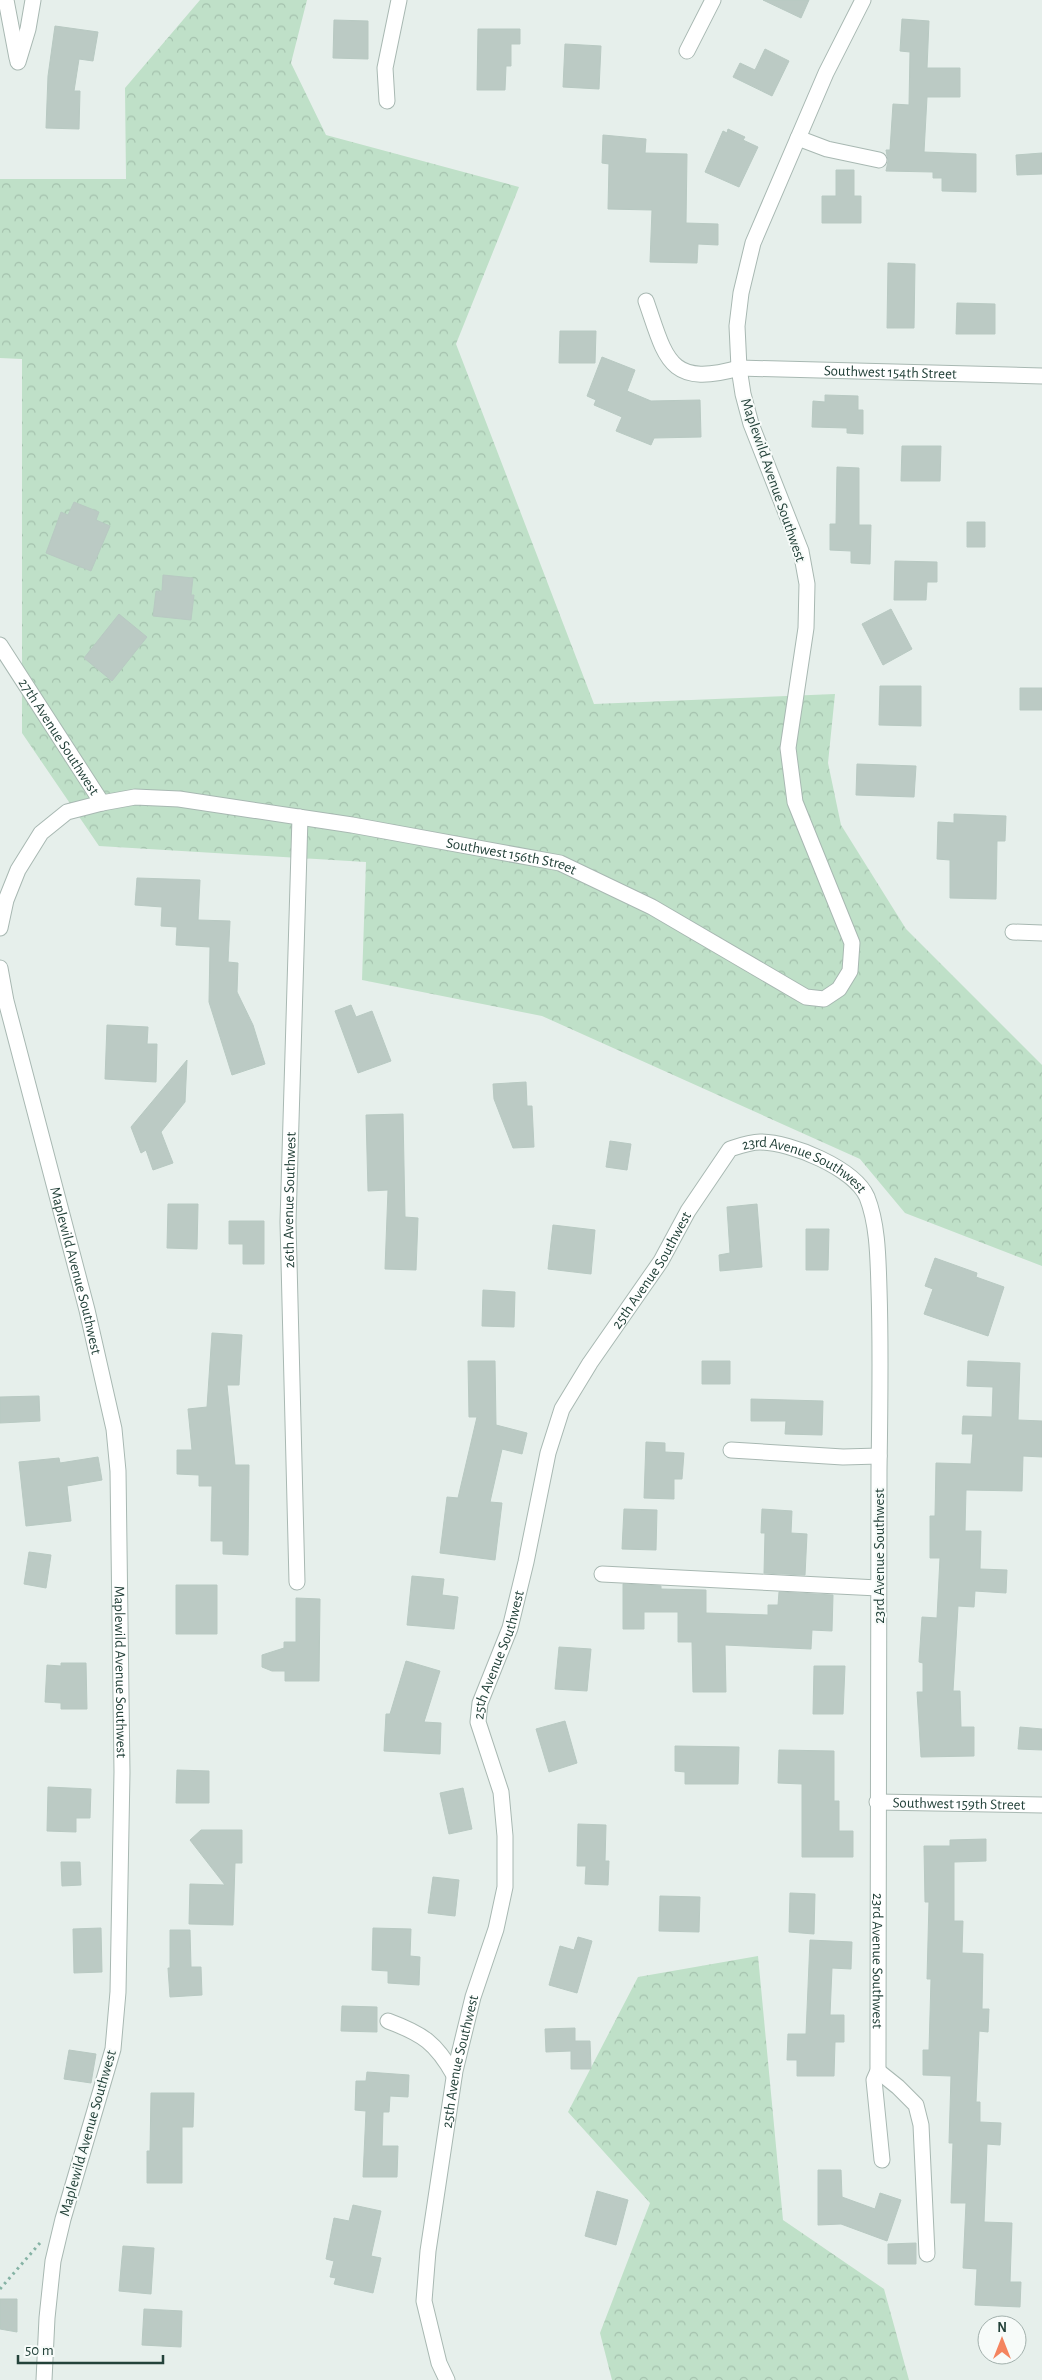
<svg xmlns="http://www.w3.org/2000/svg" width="1042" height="2380" viewBox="0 0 1042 2380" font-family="'Alegreya Sans',sans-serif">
	<defs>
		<pattern id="forest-crowns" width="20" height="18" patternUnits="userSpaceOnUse" patternTransform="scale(1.25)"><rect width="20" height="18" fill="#bfe0c8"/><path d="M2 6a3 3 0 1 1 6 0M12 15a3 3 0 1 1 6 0" fill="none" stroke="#a4c1ad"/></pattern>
	</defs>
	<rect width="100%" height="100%" fill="#e6efeb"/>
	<path fill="url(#forest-crowns)" d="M200,0H307L291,63L326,135L519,187L456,344L594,704L835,694L828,763L841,825L906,929L1042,1065V1266L905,1213L860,1159L542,1016L362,980L366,862L99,846L22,733V359L0,358V179H126L125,88Z
		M758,1956L783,2220L884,2289L909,2380H612L600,2333L650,2203L568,2112L638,1977Z"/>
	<path fill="#bbcac4" stroke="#b8c9c2" d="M763,0H809L801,18Z
		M902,19L929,21L927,68H960V97H927L924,152L976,154V192L942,191V178H933V172L886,171L888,161L886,150H890L893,104L909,105L910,52L900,51Z
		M334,20L368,21V59L333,58Z
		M55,26L98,32L93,61L79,59L74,91H80L79,129L46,128L48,76Z
		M478,29H520V44H511V66H506L505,90H477Z
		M565,44L601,46L599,89L563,87Z
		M765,49L789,61L772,96L733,77L740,63L755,70Z
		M728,129L745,137L743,140L758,147L739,187L705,172L723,131L727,133Z
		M603,135L646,139L645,153L687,154L686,223L718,224V245L698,244L697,263L650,262L652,210L608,209L609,164L602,163Z
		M1042,153V174L1017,175L1016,155Z
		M836,170H854V196H861V223H822V196H836Z
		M888,263L915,264L914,328H887Z
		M957,303L995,304V334H956Z
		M560,331H596L595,363H559Z
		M602,357L635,370L627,391L651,401L700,400L701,437L654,438L651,445L616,431L622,417L594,405L596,400L587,396Z
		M825,395L858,396V410H863V434L847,433V428L812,427L813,401L825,402Z
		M902,446H941L940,481H901Z
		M837,467L859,468V525H871L870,564L851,563V551L830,550V524H836Z
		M74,502L99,512L96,520L110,526L91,571L46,553L61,512L68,515Z
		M967,522H985V547H967Z
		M895,561L937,562V582H927L926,600H894Z
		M163,575L193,578L191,595H194L191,620L153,616L156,591H162Z
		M891,609L912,649L883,665L862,624Z
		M119,614L147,637L112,681L84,658Z
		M880,686H921V726L879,725Z
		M1020,688H1042V710H1020Z
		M857,764L916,766L914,797L856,795Z
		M954,814L1006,816L1005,841H997L996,899L950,898V860L937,859L938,822L954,823Z
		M137,878L200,880L198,920L230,921L228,962L238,963L237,992L253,1025L265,1064L232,1075L209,1002L210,947L176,945L177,927L161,926L162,907L135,905Z
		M351,1005L356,1017L372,1011L391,1061L358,1073L335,1011Z
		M107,1025L148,1027L147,1044H157L156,1082L105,1079Z
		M187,1060L185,1102L161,1132L173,1163L153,1170L146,1150L141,1153L131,1127Z
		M526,1082L527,1106H532L534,1147L513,1148L494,1099L493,1084Z
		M403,1114L405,1217L418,1218L416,1270L385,1269L388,1190L368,1191L366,1115Z
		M610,1141L631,1144L627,1170L606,1167Z
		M168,1204H198L197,1249L167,1248Z
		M757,1204L762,1267L720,1271L719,1255L730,1253L727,1207Z
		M229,1221H264V1264H243V1244H229Z
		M553,1225L595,1230L591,1274L548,1269Z
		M806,1229H829L828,1270H806Z
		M935,1258L977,1273L976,1277L1004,1287L988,1336L924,1314L933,1289L925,1286Z
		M483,1290L515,1292L514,1327L482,1326Z
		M212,1333L242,1335L239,1385H227L235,1465H249L248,1555L223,1554V1541H211L212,1486H199V1475L177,1474V1450H192L188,1409L207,1407Z
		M468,1361H495L496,1425L527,1433L522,1454L502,1449L490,1502L502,1503L495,1560L440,1553L447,1497L458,1498L477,1417H469Z
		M702,1361H730V1384H702Z
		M968,1361L1020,1363L1018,1420L1042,1421V1457L1023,1456L1022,1491L966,1490L965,1531H981L980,1569L1007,1570L1006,1593L975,1591L974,1607L958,1606L953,1691H960L961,1727H974V1756L921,1757L917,1692H923V1663L919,1662L922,1617L937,1618L940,1558H930V1516H935L936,1463L971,1464L973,1434H962L963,1416L992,1417L993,1387L967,1386Z
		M39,1396L40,1421L0,1423V1397Z
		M751,1399L823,1401L822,1435L785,1434L786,1421H751Z
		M646,1442L665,1443V1452L684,1453L682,1479H674V1499L644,1498Z
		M98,1457L102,1480L67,1486L71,1521L26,1526L19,1462L59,1458L60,1463Z
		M624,1509L657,1510L656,1550L622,1549Z
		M762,1509L792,1511L791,1533L807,1534L805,1575L764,1573L765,1533H761Z
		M29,1552L51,1555L46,1588L24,1584Z
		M412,1576L444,1579L442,1595L458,1597L454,1629L407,1625Z
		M623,1584L661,1586V1589L706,1590V1613L768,1615V1605H778L779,1592L833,1595L832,1631L812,1630L811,1649L725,1645L726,1692H693L692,1642H678V1612H644V1629H623Z
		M176,1585H217V1634H176Z
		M296,1598L320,1599L319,1681H285V1671H272L262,1667V1655L284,1648V1642H296Z
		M559,1647L591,1649L587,1691L555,1689Z
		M406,1661L440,1671L424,1722L441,1723L440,1754L384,1751L386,1714H390Z
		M61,1663H86L87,1709H61V1703L45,1702L47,1665L61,1666Z
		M814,1666H845L843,1714H813Z
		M565,1721L577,1763L549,1772L536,1729Z
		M1020,1727L1042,1729V1750L1018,1749Z
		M675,1746L739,1747L738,1784H685V1772L675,1771Z
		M779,1750L834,1751V1801H839V1831H853V1857H802V1784L778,1783Z
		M177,1770L209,1771V1803H176Z
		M48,1787L91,1789L90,1818H76V1832L47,1831Z
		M463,1788L472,1829L449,1834L440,1793Z
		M578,1824L606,1825L605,1861H609L608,1885L585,1884L586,1866H577Z
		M201,1830H242V1863H235L233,1925L189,1924L190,1884L225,1885L190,1840Z
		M986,1839V1861L954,1862V1921H963L962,1953L983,1954L982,2009H989L988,2032L979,2031L976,2102H980V2122L1001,2123L1000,2145L987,2144L984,2222L1012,2223L1010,2282H1021L1020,2307L975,2305L977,2269L963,2268L966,2203H951L953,2143H949L951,2076L923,2075V2050H929L931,1979H927L929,1902H925L924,1846H950V1840Z
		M61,1862H80L81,1885L62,1886Z
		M433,1877L459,1880L455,1916L428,1913Z
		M790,1893L815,1894L814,1934L789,1932Z
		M660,1896L700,1897L699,1932L659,1931Z
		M101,1928L102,1972L74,1973L73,1929Z
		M373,1928L411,1929L410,1956L420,1957L419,1985L388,1983V1971L372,1970Z
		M170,1930H190L191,1967H201L202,1995L170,1997L168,1968H170Z
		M578,1937L592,1941L577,1993L549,1985L560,1946L574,1950Z
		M810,1940L852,1942L851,1969L832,1968L830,2015H844V2042H835L834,2076H797V2060H787L788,2034H806Z
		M342,2006L377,2007V2032L341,2031Z
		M575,2028V2041H590L591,2069H571V2051L546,2052L545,2029Z
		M69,2050L96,2054L91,2083L64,2079Z
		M367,2072L409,2075L408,2097L390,2096L389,2112H383L382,2146H398L397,2177H363L366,2111L355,2110L356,2081H366Z
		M151,2093H194L193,2127H182V2183H147V2151H150Z
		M818,2170H841L842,2197L875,2209L880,2193L901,2200L887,2241L841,2224L818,2225Z
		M597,2191L628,2200L616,2245L585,2236Z
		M353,2205L381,2211L371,2256L381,2258L373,2293L334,2284L336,2278L330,2277L334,2261L326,2259L334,2218L349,2221Z
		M916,2243V2264H888V2244Z
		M123,2246L154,2248L151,2294L119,2291Z
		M0,2299H17V2332L0,2329Z
		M144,2309L182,2311L181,2347L142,2345Z"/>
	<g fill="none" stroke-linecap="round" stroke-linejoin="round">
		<g stroke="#a8b8b2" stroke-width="17">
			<g id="minor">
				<path d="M6,0L17,58"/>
				<path d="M687,51L713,0"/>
				<path d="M18,62L28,29L33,0"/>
				<path d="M387,101L385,68L399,0"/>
				<path d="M798,138L827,149L879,160"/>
				<path id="s1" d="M646,301C666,358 668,388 739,368L1042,376"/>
				<path id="s2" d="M0,645L102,803"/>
				<path id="s3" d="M0,928L6,900L18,870L41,833L67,812L102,803L135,797L179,799L352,825L560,863L652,907L806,997L824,999L839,989L850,971L852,943L795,802L788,748L806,628L807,584L801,551L751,424L743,394L739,368L737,326L741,293L753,243L826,73L863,0"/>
				<path d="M1013,932L1042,933"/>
				<path id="s4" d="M0,968L6,1001L87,1310L114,1429L118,1471L122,1772L118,1992L113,2049L63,2219L53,2261L47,2318L44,2380"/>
				<path d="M731,1450L843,1457L879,1456"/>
				<path d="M602,1574L878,1588"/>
				<path id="s5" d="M297,1582L288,1222L300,817"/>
				<path id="s6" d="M877,1802L1042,1805"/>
				<path d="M388,2021C423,2034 436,2043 454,2075"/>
				<path d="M878,2071L898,2087L916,2105L921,2125L927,2254"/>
				<path id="s7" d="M447,2380L439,2363L424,2301L428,2251L455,2071L473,1997L496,1929L505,1887V1836L501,1792L478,1722L480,1703L510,1628L526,1562L548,1453L562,1409L590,1363L661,1261L688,1211L730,1149C739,1146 750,1142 760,1142C791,1142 854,1168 867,1197C878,1225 878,1259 879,1289C881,1349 880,1410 879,1470C878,1671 877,1871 878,2071L874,2080L882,2160"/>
			</g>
		</g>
		<path stroke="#86b3a5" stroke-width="3" stroke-dasharray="2.5 4" stroke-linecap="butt" d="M0,2289L40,2243"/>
		<use href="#minor" stroke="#fff" stroke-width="15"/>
	</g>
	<g text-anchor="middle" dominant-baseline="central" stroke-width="4" stroke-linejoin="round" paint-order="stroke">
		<g font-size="15" fill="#24423a" stroke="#f7fbf9">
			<text stroke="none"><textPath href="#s1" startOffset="289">Southwest 154th Street</textPath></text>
			<text transform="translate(773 480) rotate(71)">Maplewild Avenue Southwest</text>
			<text stroke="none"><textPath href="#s2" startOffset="109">27th Avenue Southwest</textPath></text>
			<text stroke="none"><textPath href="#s3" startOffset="589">Southwest 156th Street</textPath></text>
			<text stroke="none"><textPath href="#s7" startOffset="1390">23rd Avenue Southwest</textPath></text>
			<text stroke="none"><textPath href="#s5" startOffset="382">26th Avenue Southwest</textPath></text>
			<text stroke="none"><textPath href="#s7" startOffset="1165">25th Avenue Southwest</textPath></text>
			<text stroke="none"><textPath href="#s4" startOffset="312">Maplewild Avenue Southwest</textPath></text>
			<text transform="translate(879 1556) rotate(-90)">23rd Avenue Southwest</text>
			<text stroke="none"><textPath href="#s7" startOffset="745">25th Avenue Southwest</textPath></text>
			<text stroke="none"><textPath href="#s4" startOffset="718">Maplewild Avenue Southwest</textPath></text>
			<text stroke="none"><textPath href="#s6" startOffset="82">Southwest 159th Street</textPath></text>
			<text stroke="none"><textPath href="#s7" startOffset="2230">23rd Avenue Southwest</textPath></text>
			<text stroke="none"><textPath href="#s7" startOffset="325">25th Avenue Southwest</textPath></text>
			<text transform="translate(88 2133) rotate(-74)">Maplewild Avenue Southwest</text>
		</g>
	</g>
	<g transform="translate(1002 2340)"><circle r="24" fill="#f7fbf9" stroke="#a3b1ad"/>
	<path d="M0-4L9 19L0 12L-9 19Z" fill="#f4845f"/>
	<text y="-8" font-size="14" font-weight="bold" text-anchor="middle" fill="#24423a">N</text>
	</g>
	<path d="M18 2355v8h145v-8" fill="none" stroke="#24423a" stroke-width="2.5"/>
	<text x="25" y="2355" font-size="15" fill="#24423a" stroke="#f7fbf9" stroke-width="4" paint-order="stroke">50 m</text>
</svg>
